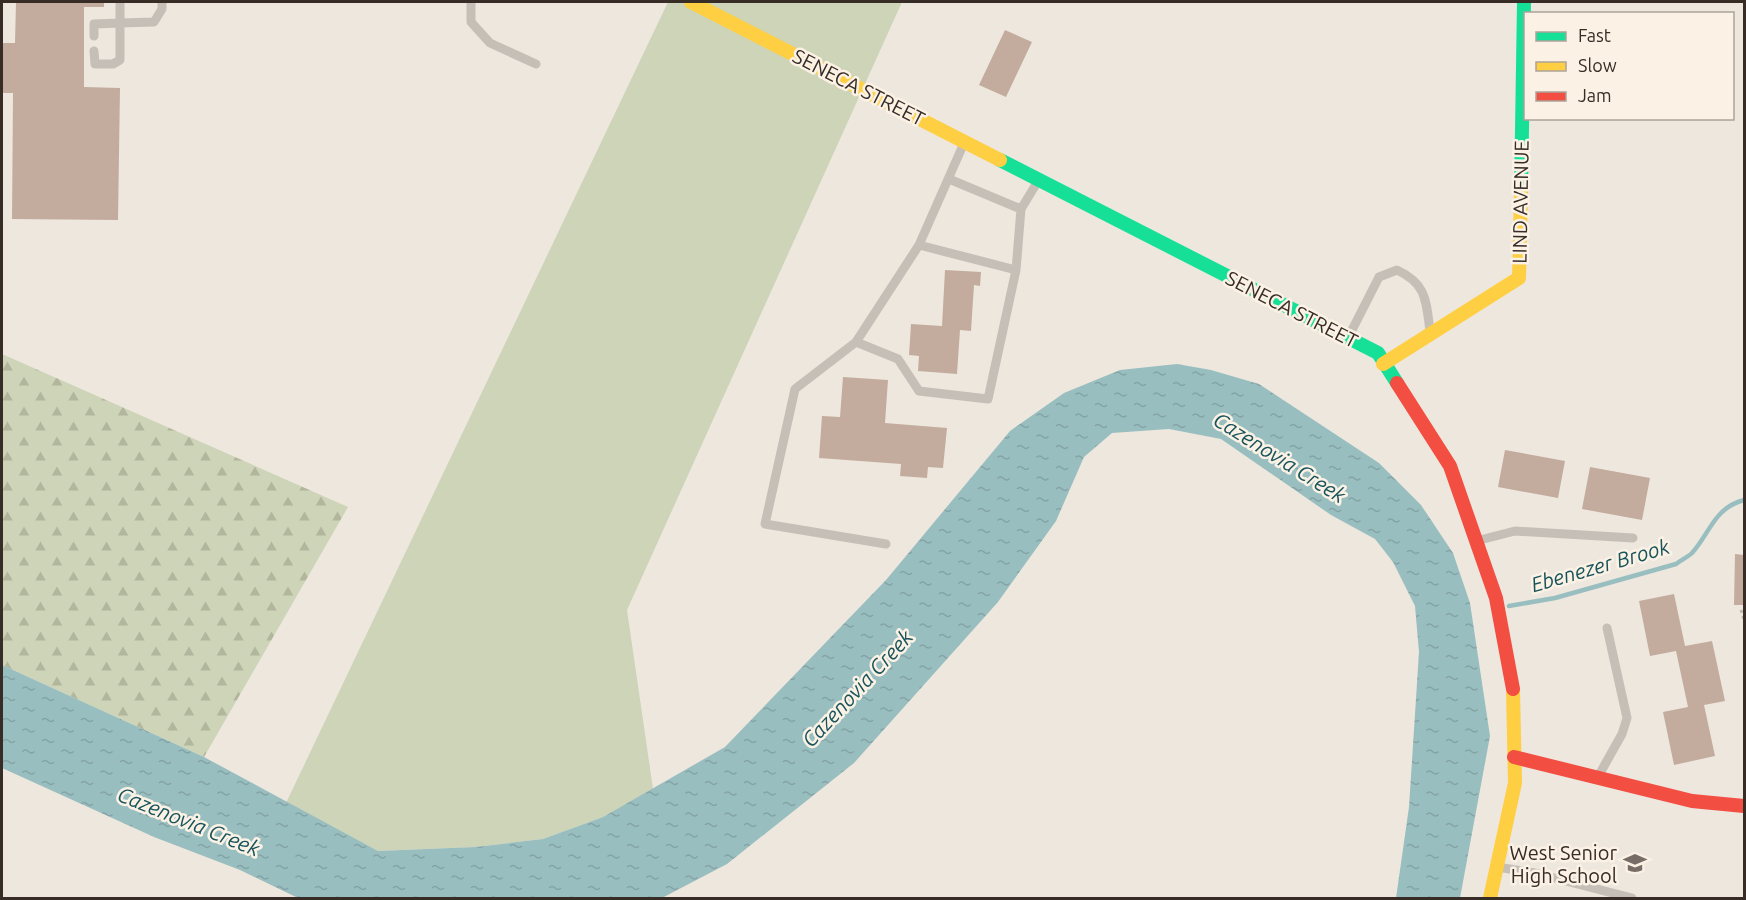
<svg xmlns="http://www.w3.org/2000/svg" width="1746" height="900" viewBox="0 0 1746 900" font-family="Ubuntu,sans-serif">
	<defs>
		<pattern id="forest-firs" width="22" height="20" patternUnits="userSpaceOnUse" patternTransform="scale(1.5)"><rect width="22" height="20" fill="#cdd4b7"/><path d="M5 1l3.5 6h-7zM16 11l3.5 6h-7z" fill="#b1b69d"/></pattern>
		<pattern id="water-ripples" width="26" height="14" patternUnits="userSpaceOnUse" patternTransform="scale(1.5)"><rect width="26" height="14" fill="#99bec0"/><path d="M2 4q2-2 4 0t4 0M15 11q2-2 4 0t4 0" fill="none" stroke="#84a3a5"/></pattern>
	</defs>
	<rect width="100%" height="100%" fill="#eee7de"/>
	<path fill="#cdd4b7" d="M668,2H902L627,610L653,789L603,817L543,839L475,847L378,851L286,803Z"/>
	<path fill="url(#forest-firs)" d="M2,354L348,507L204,757L2,665Z"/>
	<path fill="url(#water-ripples)" d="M1177,364L1211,370L1259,384L1379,463L1421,505L1453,553L1470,603L1490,736L1460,898H1396L1409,807L1419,652L1415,606L1393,562L1375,539L1331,515L1221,439L1169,429L1112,433L1084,457L1056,521L998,602L854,763L727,864L662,898H298L240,870L154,837L2,768V665L204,757L378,851L475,847L543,839L603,817L725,747L886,580L1010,431L1064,393L1120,370Z"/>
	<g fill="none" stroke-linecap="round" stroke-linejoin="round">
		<path stroke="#99bec0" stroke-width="4.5" d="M1509,606L1555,598L1676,564C1681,560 1688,557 1692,553C1710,533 1714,508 1744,500"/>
	</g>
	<path fill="#c3ac9e" d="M16,2H104V7H84V87L120,88L118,220L12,219L13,93H2V43H15Z
		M1005,30L1032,42L1006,97L979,85Z
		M945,270L981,272L980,286L974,285L971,331L960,330L957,374L918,371L919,356L909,355L911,324L942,326Z
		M843,377L888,380L885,423L947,428L943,468L928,467L927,478L900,476L901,464L819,458L822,416L840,417Z
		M1505,450L1565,461L1558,498L1498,487Z
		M1590,467L1650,478L1642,520L1582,509Z
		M1735,554L1744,555V605H1734Z
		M1674,594L1685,646L1712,641L1725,701L1704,705L1715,756L1674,765L1663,712L1688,707L1676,651L1650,656L1639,601Z"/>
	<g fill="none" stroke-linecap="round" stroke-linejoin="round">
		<path stroke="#bfb8b0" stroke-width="3" stroke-dasharray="3 3" stroke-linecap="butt" d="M1741,610L1744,620"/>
		<path stroke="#c6bfb8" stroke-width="9" d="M120,2V23L154,22L162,9V2
			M471,2V22L490,43L536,64
			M94,36V24L120,23V60L113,64H95L94,51
			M949,179L1021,209
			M919,245L1016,270
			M1349,336L1379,277L1397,270C1427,284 1426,301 1430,331
			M856,342L898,359L919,391L988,399L1016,270L1021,209L1038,181
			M1476,541L1515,531L1633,538
			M886,544L765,524L795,389L856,342L919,245L964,143
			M1599,775L1622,734L1627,718L1607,628
			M1497,867L1535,873L1632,898"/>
		<path stroke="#16e098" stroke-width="14" d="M1000,160L1378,353L1397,383
			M1521,193L1524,2"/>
		<path stroke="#ffcf43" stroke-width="14" d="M691,2L1000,160
			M1383,364L1519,278L1521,193
			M1490,898L1515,783L1513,689"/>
		<path stroke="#f24e42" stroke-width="14" d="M1397,383L1450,466L1496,598L1513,689
			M1514,757L1692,801L1744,806"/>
	</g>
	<defs>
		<g id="school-bare" transform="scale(1.8)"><path d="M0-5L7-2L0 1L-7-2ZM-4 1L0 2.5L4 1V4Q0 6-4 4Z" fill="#776d66" stroke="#fbf2e5" stroke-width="2.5" paint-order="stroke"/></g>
	</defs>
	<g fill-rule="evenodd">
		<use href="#school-bare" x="1635" y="863"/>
	</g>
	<g text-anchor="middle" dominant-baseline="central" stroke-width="5" stroke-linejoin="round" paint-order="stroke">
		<g font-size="20" fill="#372c26" stroke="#fbf2e5">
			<text transform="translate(859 87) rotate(27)">SENECA STREET</text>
			<text transform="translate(1520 202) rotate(-89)">LIND AVENUE</text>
			<text transform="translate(1292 309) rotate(27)">SENECA STREET</text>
		</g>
		<g font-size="20" fill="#372c26" stroke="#fbf2e5" text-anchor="end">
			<text x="1617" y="852">West Senior<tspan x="1617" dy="23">High School</tspan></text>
		</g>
		<g font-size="21" font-style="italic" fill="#18545c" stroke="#fbf2e5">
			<text transform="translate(1280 457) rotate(32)">Cazenovia Creek</text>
			<text transform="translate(1600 565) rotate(-16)">Ebenezer Brook</text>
			<text transform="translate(857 688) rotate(-47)">Cazenovia Creek</text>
			<text transform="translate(189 821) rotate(22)">Cazenovia Creek</text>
		</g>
	</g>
	<rect width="1746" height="900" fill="none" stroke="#372c26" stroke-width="6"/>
	<rect x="1524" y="12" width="210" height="108" fill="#fbf2e5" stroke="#ada399" stroke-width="1.5"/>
	<rect x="1536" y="32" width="30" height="9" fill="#16e098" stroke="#ada399" stroke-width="1.5"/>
	<text x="1578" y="42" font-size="18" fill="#372c26">Fast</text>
	<rect x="1536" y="62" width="30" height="9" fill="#ffcf43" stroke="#ada399" stroke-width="1.5"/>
	<text x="1578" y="72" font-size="18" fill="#372c26">Slow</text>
	<rect x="1536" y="92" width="30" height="9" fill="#f24e42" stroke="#ada399" stroke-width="1.5"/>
	<text x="1578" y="102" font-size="18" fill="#372c26">Jam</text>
</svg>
